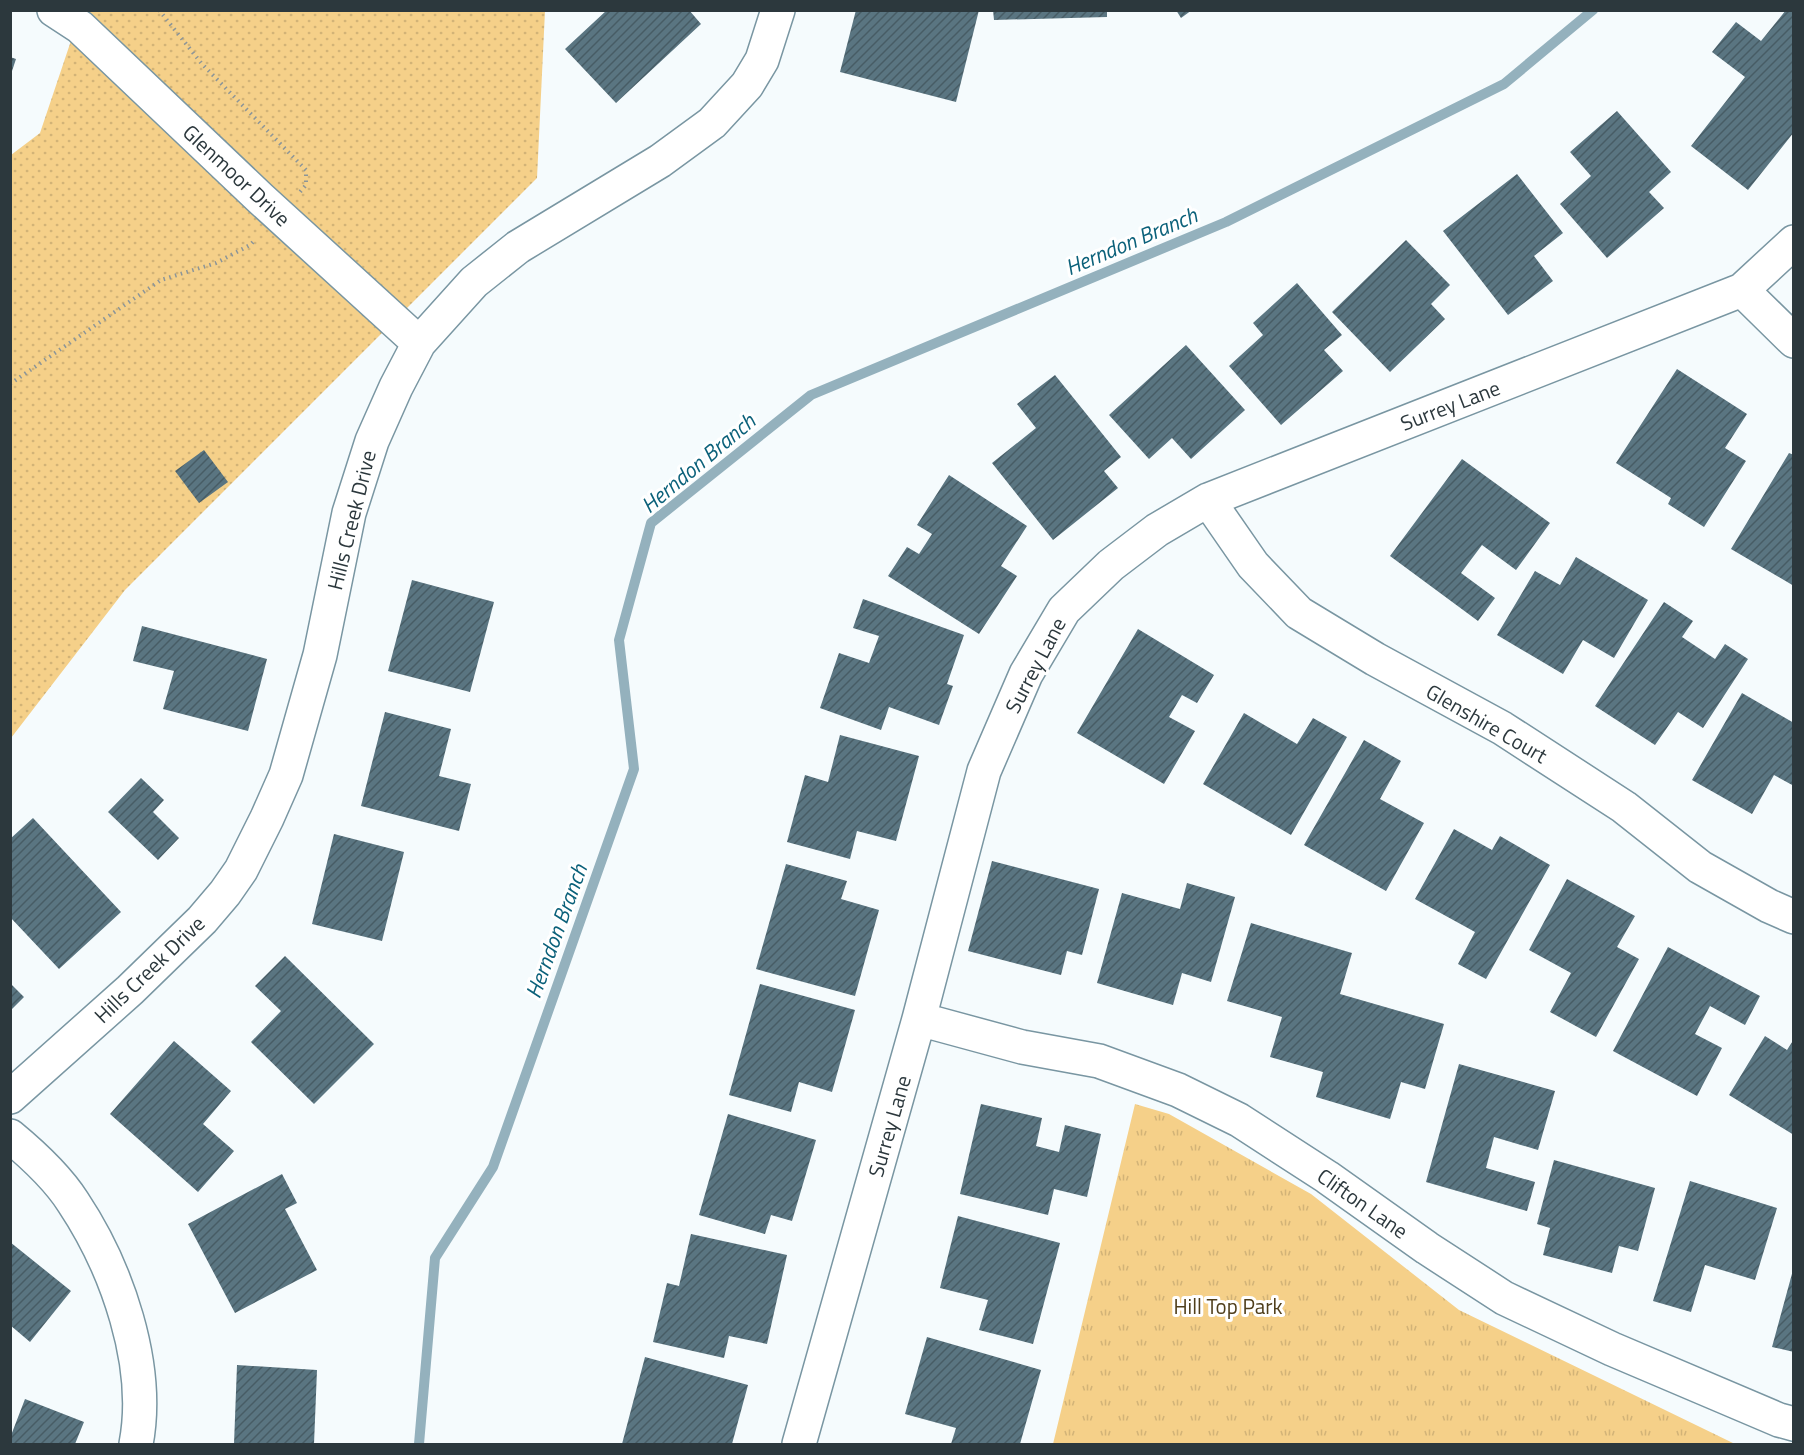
<svg xmlns="http://www.w3.org/2000/svg" width="1804" height="1455" viewBox="0 0 1804 1455" font-family="'Titillium Web',sans-serif">
	<defs>
		<pattern id="grass-dots" width="8" height="8" patternUnits="userSpaceOnUse" patternTransform="scale(1.5)"><rect width="8" height="8" fill="#f5d089"/><path d="M2 2h.1M6 6h.1" fill="none" stroke="#d2b377" stroke-width="1.8" stroke-linecap="round"/></pattern>
		<pattern id="park-tufts" width="24" height="20" patternUnits="userSpaceOnUse" patternTransform="scale(1.5)"><rect width="24" height="20" fill="#f5d089"/><path d="M3 7l-1-3M5 7V3M7 7l1-3M15 17l-1-3M17 17v-4M19 17l1-3" fill="none" stroke="#d2b377"/></pattern>
		<pattern id="building-hatch" width="6" height="6" patternUnits="userSpaceOnUse" patternTransform="scale(1.5)"><rect width="6" height="6" fill="#5a7581"/><path d="M-1 1l2-2M0 6l6-6M5 7l2-2" fill="none" stroke="#475c65"/></pattern>
	</defs>
	<rect width="100%" height="100%" fill="#f5fbfd"/>
	<path fill="url(#grass-dots)" d="M81,11H545L537,178L125,590L11,738V155L40,133Z"/>
	<path fill="url(#park-tufts)" d="M1135,1104L1169,1114L1311,1194L1459,1310L1735,1444H1053Z"/>
	<g fill="none" stroke-linecap="round" stroke-linejoin="round">
		<path stroke="#94b1bd" stroke-width="10" d="M419,1444L435,1258L493,1167L634,769L619,640L651,523L811,395L1226,222L1504,84L1593,10"/>
	</g>
	<path fill="url(#building-hatch)" d="M607,10H689L701,24L616,103L565,49Z
		M856,10H979L956,102L840,72Z
		M993,10H1107V17L994,20Z
		M1176,10H1192L1181,18Z
		M1786,10H1794V132L1748,190L1691,146L1745,77L1712,52L1736,22L1761,41Z
		M10,57L16,59L11,74H10Z
		M1617,111L1671,172L1649,192L1664,208L1607,258L1560,204L1591,176L1570,152Z
		M1517,174L1563,233L1534,256L1553,281L1508,315L1443,231Z
		M1406,240L1450,285L1431,304L1445,319L1390,372L1332,312Z
		M1297,283L1342,335L1324,350L1343,371L1281,425L1229,366L1263,335L1253,323Z
		M1186,345L1245,410L1191,459L1172,438L1149,459L1109,415Z
		M1677,369L1747,414L1725,448L1746,461L1704,527L1668,504L1671,498L1616,463Z
		M1055,375L1121,457L1104,471L1118,488L1053,540L992,463L1036,428L1017,404Z
		M204,450L228,482L199,503L175,471Z
		M1789,453L1794,455V586L1731,549Z
		M1462,459L1550,523L1516,570L1482,545L1461,573L1495,598L1478,621L1390,556Z
		M949,475L1027,526L1001,566L1017,576L979,634L888,576L907,547L919,554L932,534L917,525Z
		M1576,557L1648,600L1614,658L1583,640L1563,674L1497,635L1535,571L1560,585Z
		M412,580L494,602L470,692L388,671Z
		M863,599L964,635L947,684L953,686L939,725L889,707L881,730L820,708L839,653L869,663L879,636L853,628Z
		M1664,602L1693,621L1682,637L1715,659L1725,644L1748,659L1703,728L1678,712L1655,745L1595,706Z
		M142,626L267,659L248,731L163,709L174,671L133,661Z
		M1138,629L1214,675L1197,703L1182,695L1169,717L1195,731L1164,784L1077,733Z
		M1742,693L1794,723V786L1774,775L1752,814L1692,780Z
		M385,712L451,729L439,776L471,784L459,831L361,806Z
		M1244,713L1297,744L1313,718L1347,737L1291,835L1203,784Z
		M840,735L919,756L896,841L857,831L850,859L787,842L805,775L828,782Z
		M1364,740L1401,761L1380,799L1424,823L1386,891L1304,845Z
		M141,778L164,800L153,812L179,838L158,860L108,812Z
		M33,818L121,912L59,969L10,917V839Z
		M1454,829L1492,850L1500,836L1550,865L1486,979L1458,964L1475,932L1415,899Z
		M334,834L404,852L382,941L312,924Z
		M992,861L1099,889L1082,955L1067,951L1061,975L968,951Z
		M786,864L847,881L841,899L879,910L855,996L756,969Z
		M1567,879L1635,916L1617,947L1639,959L1596,1037L1550,1012L1571,973L1529,950Z
		M1187,883L1235,897L1211,982L1182,973L1173,1005L1097,983L1122,893L1180,909Z
		M1251,923L1352,953L1340,994L1444,1024L1425,1089L1401,1082L1390,1119L1316,1097L1323,1072L1270,1057L1282,1017L1227,1001Z
		M1668,947L1760,996L1745,1025L1710,1006L1695,1034L1722,1048L1697,1096L1613,1051Z
		M285,956L374,1044L314,1104L251,1042L281,1011L255,986Z
		M10,983L24,997L10,1011Z
		M760,984L855,1010L832,1092L799,1082L791,1112L729,1095Z
		M1765,1036L1787,1050L1794,1039V1135L1729,1095Z
		M174,1041L231,1091L203,1124L234,1151L198,1192L110,1114Z
		M1459,1064L1555,1091L1538,1150L1494,1137L1486,1168L1535,1182L1527,1211L1426,1182Z
		M981,1104L1042,1118L1036,1146L1059,1152L1065,1125L1101,1134L1087,1197L1054,1189L1048,1215L960,1194Z
		M728,1114L816,1140L792,1221L771,1215L765,1234L699,1215Z
		M1554,1160L1655,1188L1638,1251L1619,1246L1612,1273L1543,1255L1550,1228L1537,1224Z
		M282,1174L297,1203L285,1209L317,1270L235,1313L188,1224Z
		M1690,1181L1777,1208L1755,1280L1705,1265L1691,1312L1653,1301Z
		M958,1216L1060,1243L1033,1344L979,1330L988,1300L940,1288Z
		M691,1234L787,1255L767,1344L729,1336L724,1358L653,1342L667,1283L679,1286Z
		M10,1242L71,1291L30,1342L10,1325Z
		M1793,1270H1794V1352L1772,1347Z
		M927,1337L1041,1370L1020,1444H951L956,1428L905,1414Z
		M645,1357L748,1385L732,1444H622Z
		M237,1365L317,1370L314,1444H234Z
		M25,1399L84,1422L75,1444H10V1438Z"/>
	<g fill="none" stroke-linecap="round" stroke-linejoin="round">
		<g stroke="#7996a2" stroke-width="36">
			<path id="minor" d="M54,10L80,27L260,198L419,343
				M1742,290L1794,341
				M1208,500L1253,565L1299,613L1375,659L1502,728L1624,807L1700,867L1769,906L1794,917
				M919,1019L1022,1047L1099,1061L1178,1090L1239,1120L1327,1177L1427,1248L1504,1298L1612,1349L1779,1420L1794,1424
				M10,1097L130,990L202,920L225,893L241,870L267,818L286,775L320,655L349,513L372,441L396,387L419,343L474,282L518,247L660,161L712,123L747,85L762,60L778,10
				M10,1136C33,1155 57,1177 73,1202C117,1268 151,1365 136,1444
				M799,1444L919,1019L984,771L1026,674L1064,610L1111,565L1157,530L1208,500L1742,290L1794,242"/>
		</g>
		<path stroke="#8c9598" stroke-width="4" stroke-dasharray="1.5 4.5" stroke-linecap="butt" d="M159,10L202,64L306,170V185L300,192
			M10,384L161,280L216,263L250,245L256,239"/>
		<use href="#minor" stroke="#fff" stroke-width="33"/>
	</g>
	<g text-anchor="middle" dominant-baseline="central" stroke-width="6" stroke-linejoin="round" paint-order="stroke">
		<g font-size="21" fill="#2c383d" stroke="#fff">
			<text transform="translate(237 175) rotate(43)">Glenmoor Drive</text>
			<text transform="translate(1450 405) rotate(-21)">Surrey Lane</text>
			<text transform="translate(351 520) rotate(-76)">Hills Creek Drive</text>
			<text transform="translate(1035 665) rotate(-62)">Surrey Lane</text>
			<text transform="translate(1487 723) rotate(30)">Glenshire Court</text>
			<text transform="translate(149 969) rotate(-44)">Hills Creek Drive</text>
			<text transform="translate(889 1126) rotate(-74)">Surrey Lane</text>
			<text transform="translate(1363 1203) rotate(35)">Clifton Lane</text>
		</g>
		<g font-size="21" fill="#4f3e1b" stroke="#fff">
			<text x="1228" y="1306">Hill Top Park</text>
		</g>
		<g font-size="22" font-style="italic" fill="#0b617a" stroke="#fff">
			<text transform="translate(1131 241) rotate(-23)">Herndon Branch</text>
			<text transform="translate(698 463) rotate(-40)">Herndon Branch</text>
			<text transform="translate(556 931) rotate(-70)">Herndon Branch</text>
		</g>
	</g>
	<rect width="1804" height="1455" fill="none" stroke="#2c383d" stroke-width="24"/>
</svg>
